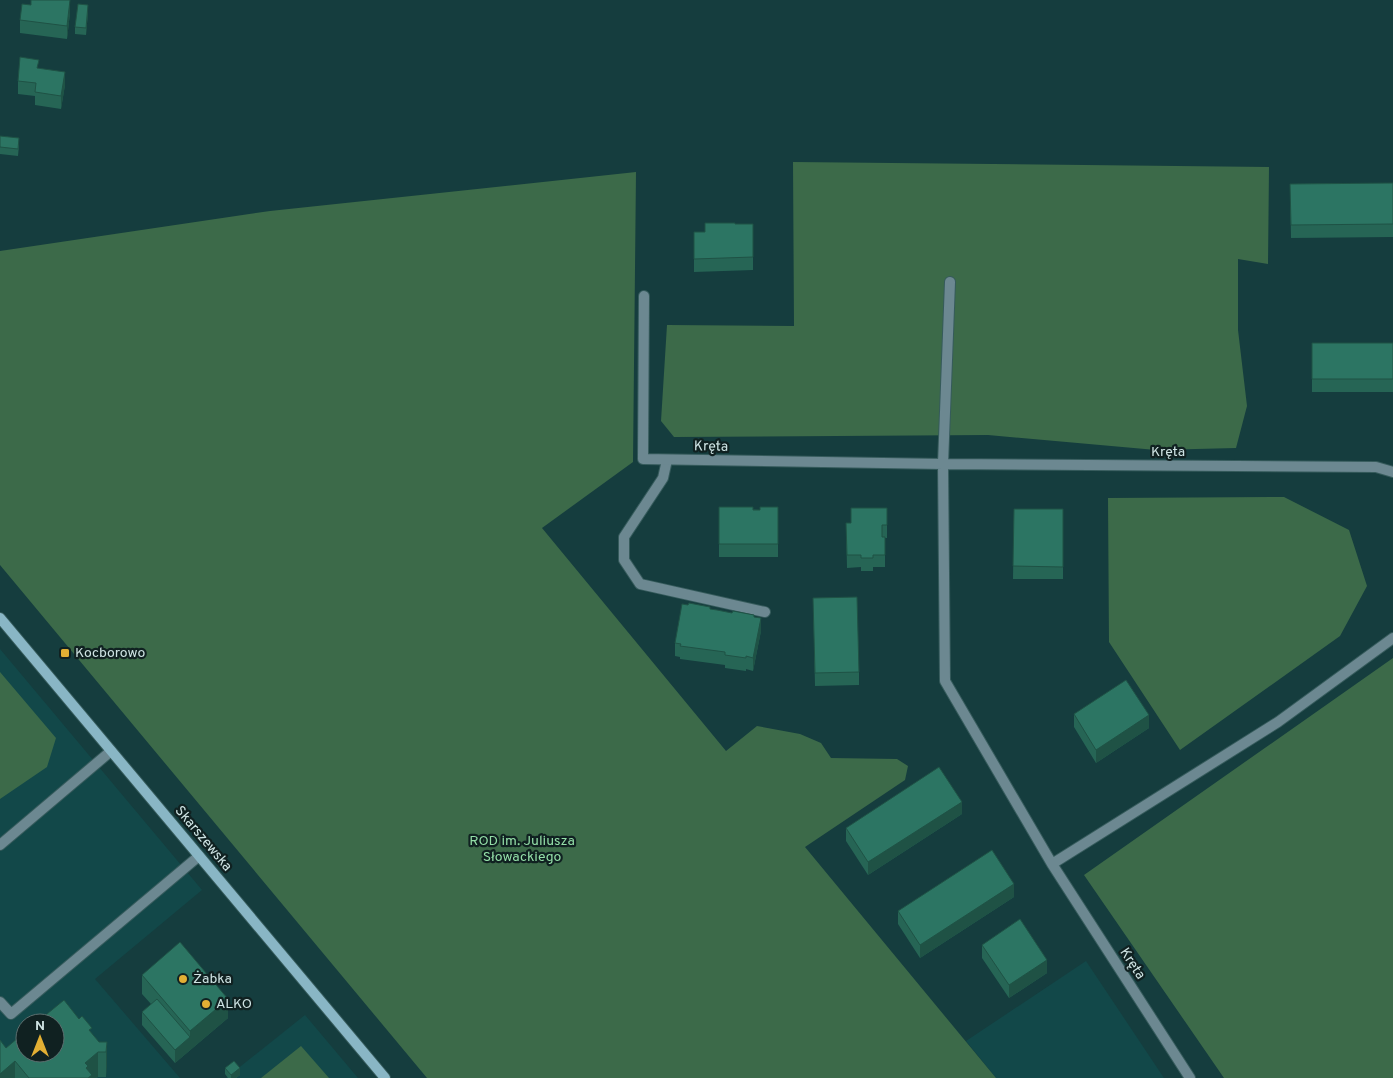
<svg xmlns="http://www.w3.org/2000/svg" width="1393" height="1078" viewBox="0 0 1393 1078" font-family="Overpass,sans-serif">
	<rect width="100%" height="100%" fill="#153d3e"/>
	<path fill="#124849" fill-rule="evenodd" d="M0,649L202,890L95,979L180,1078H0ZM25,1023H55V1053H25Z
		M1086,961L1164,1078H996L966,1041Z
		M305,1015L358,1078H226Z"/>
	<path fill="#3c6a49" d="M793,162L1269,167L1268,264L1238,259V330L1247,406L1236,448L1156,450L988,435L674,437L661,421L667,325L794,326Z
		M636,172L633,462L542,528L726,751L757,726L800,734L821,743L831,758L897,759L908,766L905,780L805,847L996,1078H427L0,565V251L270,211Z
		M1284,497L1349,530L1367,586L1340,636L1180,750L1109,642L1108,498Z
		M1393,658V1078H1224L1084,875Z
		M0,672L56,738L47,767L0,799Z
		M301,1046L329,1078H261Z"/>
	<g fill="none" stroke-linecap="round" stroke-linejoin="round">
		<g stroke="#365b5c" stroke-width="12">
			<path id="service" d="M667,460L663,478L624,537V560L640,584L765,612
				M0,845L111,751
				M0,1002L11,1014L199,856"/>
		</g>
		<g stroke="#365b5c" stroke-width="12">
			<path id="minor" d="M950,282L943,464L945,681L1052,864L1190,1078
				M644,296L643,459L943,464L1376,467L1393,472
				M1052,864L1278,722L1393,638"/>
		</g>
		<g stroke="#365b5c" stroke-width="12">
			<path id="secondary" d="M0,618L385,1078"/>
		</g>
		<use href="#service" stroke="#6c8891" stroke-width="10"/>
		<use href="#minor" stroke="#6c8891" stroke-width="10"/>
		<use href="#secondary" stroke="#89b6c5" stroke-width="10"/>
	</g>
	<path fill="#266555" d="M88,12L86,35L75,34V27Z
		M70,13L67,39L20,33V20Z
		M39,68L65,85L61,109L35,105V96L18,94V81Z
		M0,136L19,145L18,156L0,154Z
		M1393,183V237L1291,238L1290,184Z
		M735,224H753V270L694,272V232H705Z
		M1312,343H1393V392H1312Z
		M719,507L760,510L778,507V557H719Z
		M887,508V538H885V567H873V571H861V567L847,568L846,523H851Z
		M1014,509H1063V579H1013Z
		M813,598L859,672V685L815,686Z
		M710,609L754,617L761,631L753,671L746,669V671L725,668V665L680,659V657L675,656V643Z
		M1074,714L1149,728L1096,763L1074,727Z
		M962,814L868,875L846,841V828Z
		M1014,897L920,958L898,924V911Z
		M982,945L1047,973L1009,998L982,958Z
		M142,975L228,1018L175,1063L142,1025V1012L151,1004L142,994Z
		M79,1019L99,1042H107L106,1077H98L96,1078H0L6,1048Z
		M225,1068L240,1075L236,1078H228L225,1074Z"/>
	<path fill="#1f5245" d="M70,0V13L67,39V26Z
		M88,5V12L86,35V28Z
		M65,72V85L61,109V96Z
		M761,618V631L753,671V658Z
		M1149,715V728L1096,763V750Z
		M962,802V814L868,875V862Z
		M1014,884V897L920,958V945Z
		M1047,960V973L1009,998V985Z
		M228,999V1018L175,1063V1050L190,1037V1031Z
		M107,1042V1067L106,1077V1052Z
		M98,1052V1077L96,1078H85V1063Z
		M15,1061V1078H0V1074Z
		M240,1068V1075L236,1078H231V1075Z"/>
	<path fill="#2c7563" stroke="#1f5245" d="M31,0H70L67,26L20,20L22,4L31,5Z
		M78,4L88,5L86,28L75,27Z
		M20,57L39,60L37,68L65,72L61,96L35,92L36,83L18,81Z
		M0,136L19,138L18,149L0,147Z
		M1393,183V224L1291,225L1290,184Z
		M705,223H735V224H753V257L694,259V232H705Z
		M1312,343H1393V379H1312Z
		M719,507H753V510H760V507H778V544H719Z
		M851,508H887V525H882V537H885V555H873V558H861V555H847L846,523H851Z
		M1014,509H1063V567L1013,566Z
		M857,597L859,672L815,673L813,598Z
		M689,603L710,607V609L717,610L732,613L733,611L754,615V617L761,618L753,658L746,656V658L725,655V652L680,646L681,644L675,643L682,604L688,605Z
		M1126,680L1149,715L1096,750L1074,714Z
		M939,767L962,802L868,862L846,828Z
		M992,850L1014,884L920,945L898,911Z
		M1020,919L1047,960L1009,985L982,945Z
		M180,942L228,999L190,1031L142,975Z
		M157,999L190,1037L175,1050L142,1012Z
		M64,1000L79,1019L82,1016L92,1028L89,1030L99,1042H107L106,1052H98L85,1063L88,1066L86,1068L92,1075L88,1078H29L15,1061L0,1074V1040L6,1048L25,1032V1053H55V1023H36Z
		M234,1061L240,1068L231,1075L225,1068Z"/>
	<g fill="#e2af34" stroke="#102121" stroke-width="2">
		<rect x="60" y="648" width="10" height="10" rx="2.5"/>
		<circle cx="183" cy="979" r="5"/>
		<circle cx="206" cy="1004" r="5"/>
	</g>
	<g text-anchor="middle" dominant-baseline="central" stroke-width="4.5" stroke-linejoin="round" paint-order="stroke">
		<g font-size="14" fill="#cfe4e4" stroke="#102121">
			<text transform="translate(711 447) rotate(1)">Kręta</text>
			<text x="1168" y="452">Kręta</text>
			<text transform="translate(203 839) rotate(50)">Skarszewska</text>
			<text transform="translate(1132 964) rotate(57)">Kręta</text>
		</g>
		<g font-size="14" fill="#cfe4e4" stroke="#102121" text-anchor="start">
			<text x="75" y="653">Kocborowo</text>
			<text x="193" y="979">Żabka</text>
			<text x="216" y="1004">ALKO</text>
		</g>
		<g font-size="14" fill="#94dfa8" stroke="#102121">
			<text x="522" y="841">ROD im. Juliusza<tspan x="522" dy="16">Słowackiego</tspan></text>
		</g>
	</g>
	<g transform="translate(40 1038)"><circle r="24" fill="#102121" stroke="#5c6f6f"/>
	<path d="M0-4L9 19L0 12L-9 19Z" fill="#e2af34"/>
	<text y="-8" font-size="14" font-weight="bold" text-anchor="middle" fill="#cfe4e4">N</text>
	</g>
</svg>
